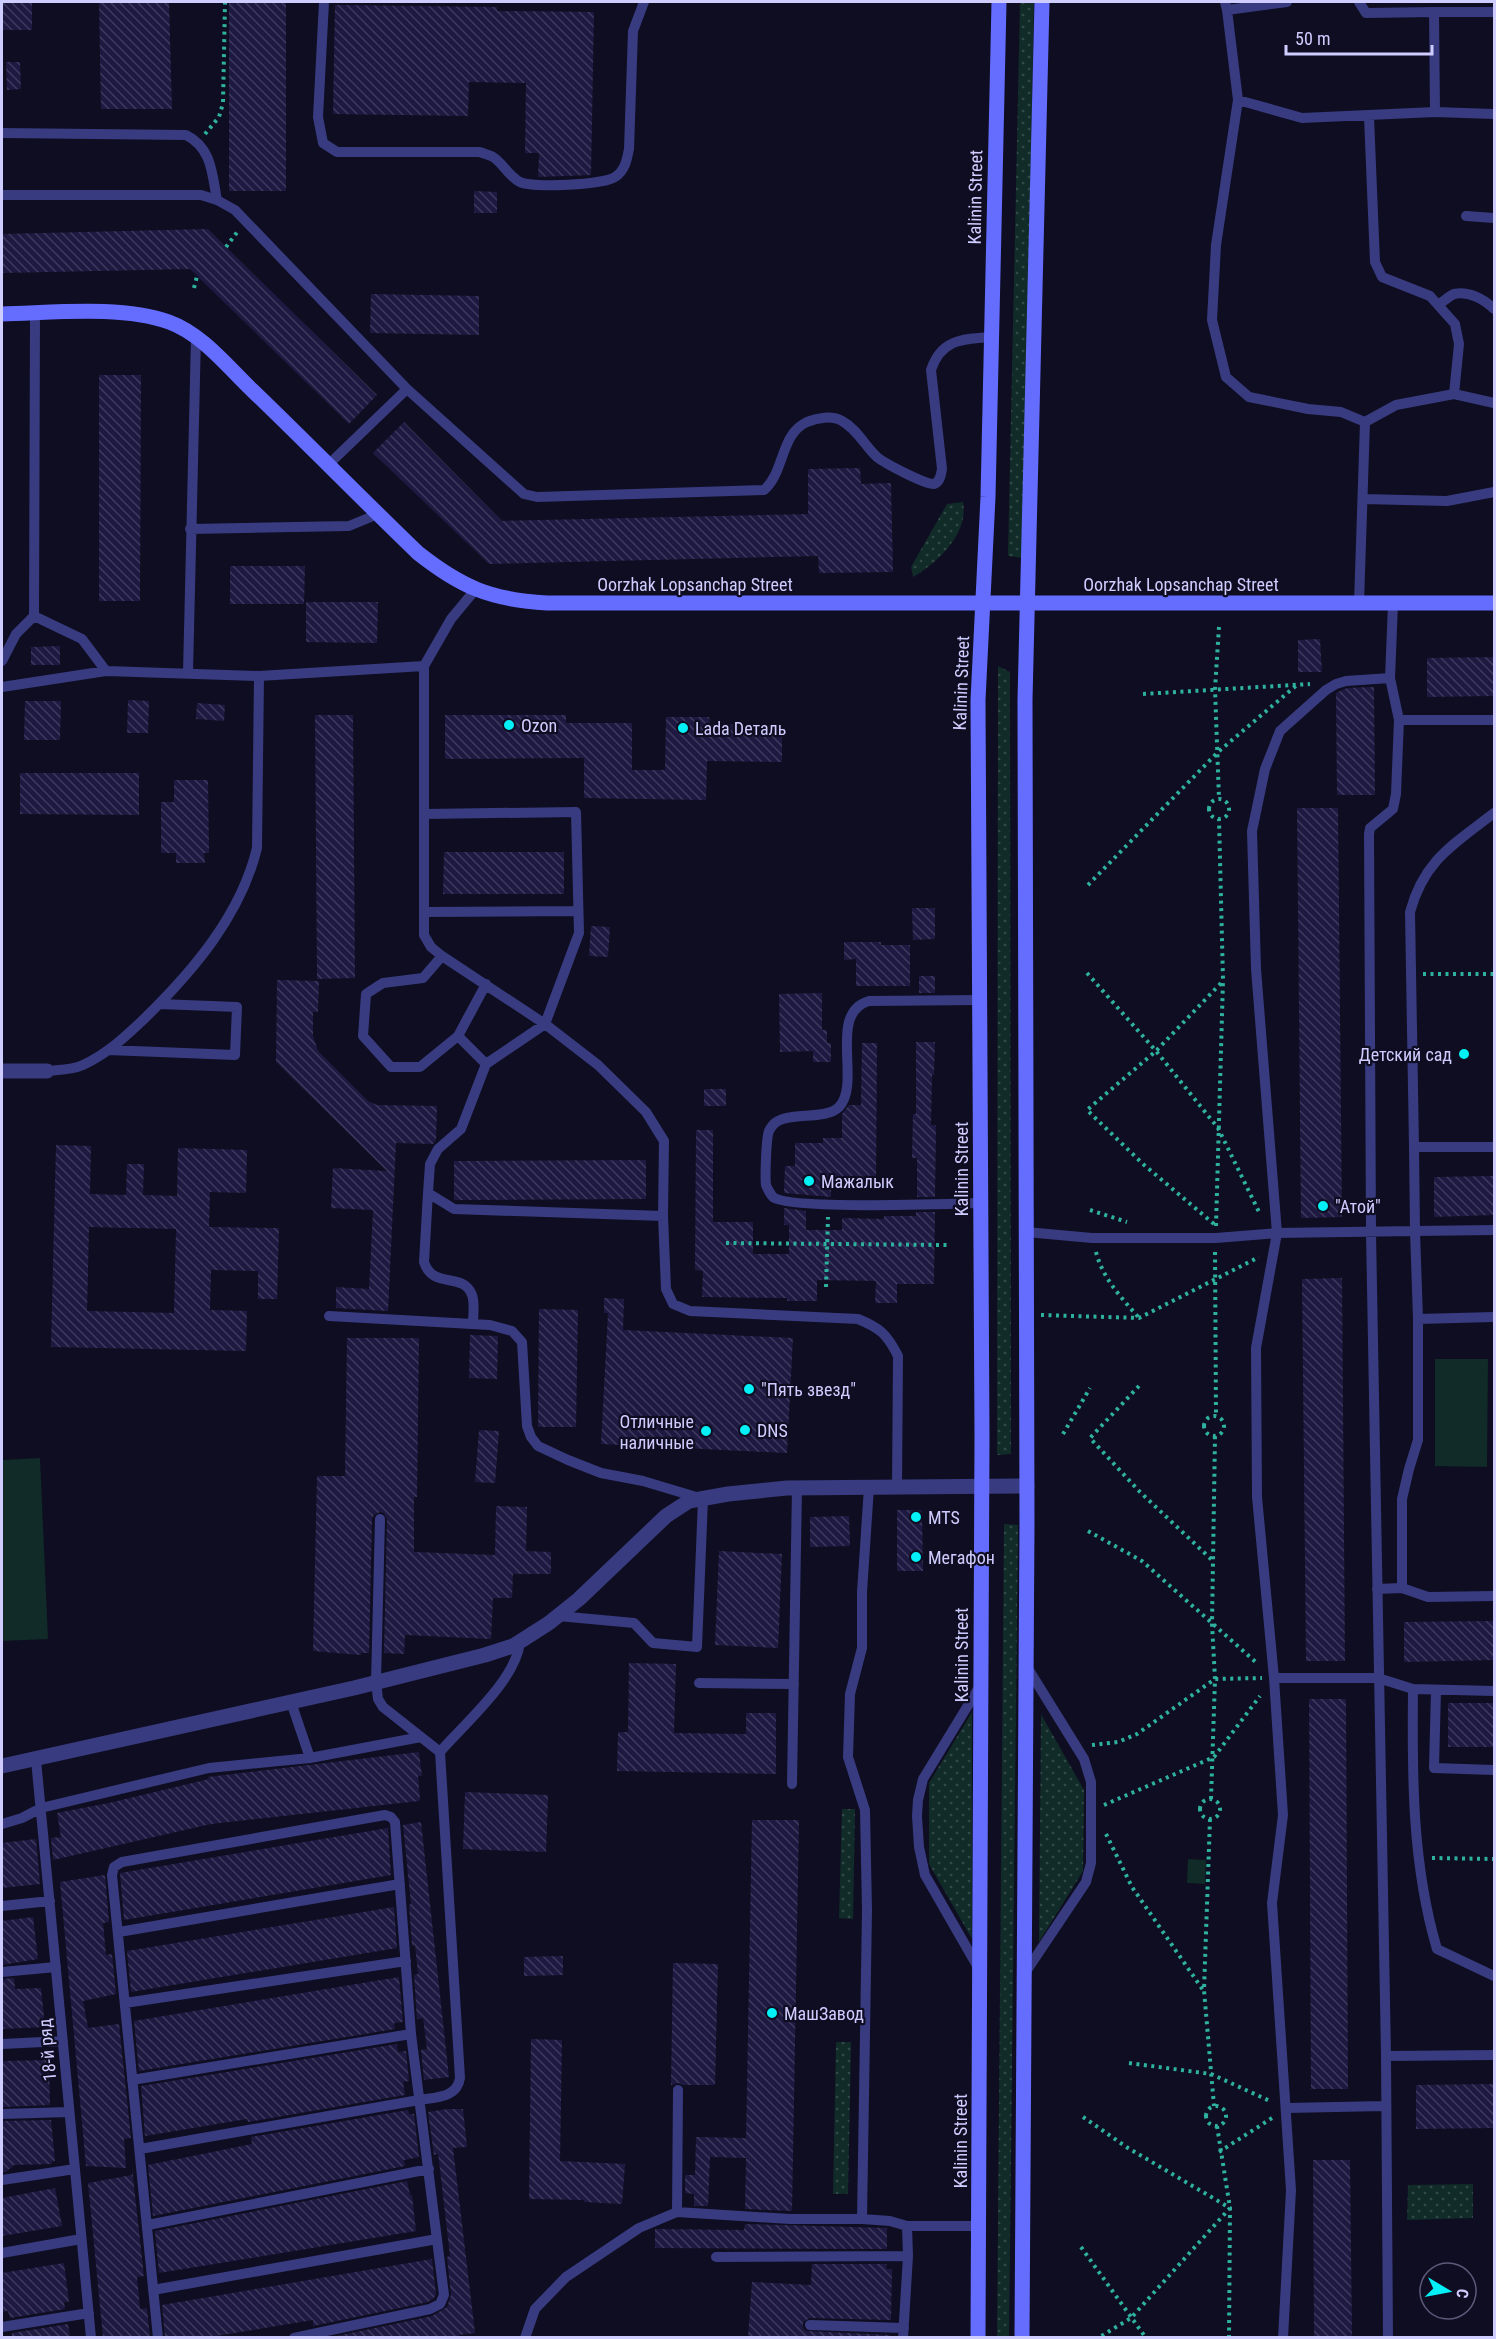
<svg xmlns="http://www.w3.org/2000/svg" width="1496" height="2339" viewBox="0 0 1496 2339" font-family="'Roboto Condensed',sans-serif">
	<defs>
		<pattern id="grass-dots" width="8" height="8" patternUnits="userSpaceOnUse" patternTransform="scale(1.5)"><rect width="8" height="8" fill="#102b28"/><path d="M2 2h.1M6 6h.1" fill="none" stroke="#324948" stroke-width="1.8" stroke-linecap="round"/></pattern>
		<pattern id="building-back-hatch" width="6" height="6" patternUnits="userSpaceOnUse" patternTransform="scale(1.5)"><rect width="6" height="6" fill="#1e1941"/><path d="M-1 5l2 2M0 0l6 6M5-1l2 2" fill="none" stroke="#3e395e"/></pattern>
	</defs>
	<rect width="100%" height="100%" fill="#0f0d21"/>
	<path fill="url(#grass-dots)" d="M1020,2H1034L1023,558L1008,556Z
		M963,502C969,534 937,563 913,577L911,567L947,504Z
		M998,666L1010,672L1011,1454L997,1455Z
		M1004,1524L1018,1525L1009,2337L997,2338Z
		M972,1712V1939L929,1864V1783Z
		M1041,1714L1084,1790L1083,1871L1039,1942Z
		M842,1809H855L853,1919L839,1918Z
		M836,2042H851L848,2194H833Z
		M1473,2184V2218L1407,2220L1408,2185Z"/>
	<path fill="#102b28" d="M1435,1359H1488L1487,1467L1435,1466Z
		M40,1458L48,1639L2,1641V1460Z
		M1188,1859L1206,1860L1205,1884L1187,1883Z"/>
	<path fill="url(#building-back-hatch)" fill-rule="evenodd" d="M2,2H32V30H2Z
		M99,2H169L172,109H101Z
		M229,2H286V191H229Z
		M335,5L497,7V11L594,12L591,175L538,177L539,153H525L526,83L469,82L468,116L333,114Z
		M6,62H20L21,89L7,90Z
		M474,191L497,192V213H474Z
		M208,229L377,395L349,424L190,269L2,273V234Z
		M371,294L479,296V335L370,333Z
		M99,375H141L140,601H99Z
		M404,422L502,521L808,514V469L860,468L861,484L891,483L893,572L819,573L818,556L489,564L373,453Z
		M230,566H305L304,604H230Z
		M306,602H378L377,643L306,642Z
		M1320,639L1322,672H1298V640Z
		M60,646V665H31V647Z
		M1494,657V696L1427,697V658Z
		M1374,687L1375,795H1337L1336,693L1347,688Z
		M128,700L149,701L148,733H127Z
		M25,701H61L60,740H24Z
		M197,703L225,705L224,721L196,719Z
		M315,715H353L355,978L317,979Z
		M445,715H566V723H632V770H665L666,717H709L710,724L782,725V762L707,761L706,800L584,798V758L445,759Z
		M20,773H139V815L20,814Z
		M174,780H208L209,853H204L205,863H176V853H161V802H174Z
		M1297,808H1338L1342,1217L1301,1218Z
		M444,852H564V894H443Z
		M912,908H935V939L913,940Z
		M591,926L610,927L608,957L589,956Z
		M844,942H881V945H910V986H856V959L844,960Z
		M919,976H935V993H919Z
		M277,980L319,981L318,1012H313V1036L318,1051L368,1101L377,1105L437,1106L436,1140L433,1144L396,1143L388,1311L336,1308V1287L369,1289L373,1210L331,1208L333,1168L387,1171L276,1062Z
		M822,993V1030H827V1043H831V1062H813V1051L780,1052L779,994Z
		M916,1042H935L934,1075H932L931,1125H936L935,1197H917V1158H912L913,1114H916Z
		M862,1043H877L876,1186L831,1185V1197L784,1193L785,1166H795V1143H823V1138H842V1114L849,1105H861Z
		M704,1089H726V1106H704Z
		M696,1130H713V1222H753V1254H789V1225H784V1208L806,1211V1230H842V1218L884,1219V1216H916V1212H935L934,1284H897V1303H875L876,1281L817,1280V1301H787V1298L702,1297L703,1271L695,1270Z
		M56,1145L91,1146L90,1194L126,1195L127,1164H144L143,1195L177,1196L178,1148L247,1150L246,1193L210,1192L209,1227L279,1228L277,1299H258V1271L211,1270L210,1310L247,1311L246,1351L51,1347ZM89,1227L176,1229L174,1313L87,1311Z
		M646,1160V1199L454,1200V1161Z
		M1494,1176V1215L1434,1217V1177Z
		M1342,1278L1345,1661H1306L1302,1279Z
		M604,1298L624,1299L623,1330L793,1338L787,1453L601,1444L608,1313H604Z
		M539,1309L578,1310L576,1427H538Z
		M470,1335L498,1336L497,1379L469,1378Z
		M347,1338H419L417,1497H414V1552L495,1555L496,1506L527,1507L526,1551L551,1552V1574H513L512,1598H493L491,1639L405,1635L404,1654L384,1653L387,1519L384,1513L380,1512L374,1515L372,1519L369,1653H361V1655L313,1651L317,1476H345Z
		M479,1430L499,1431L495,1483L475,1482Z
		M897,1510H922L923,1571H897Z
		M849,1516L850,1546L810,1547V1517Z
		M719,1551L782,1554L778,1648L715,1645Z
		M1494,1621V1660L1404,1662V1622Z
		M629,1663L676,1664L674,1733L746,1734V1713H776V1774L617,1771L618,1732H628Z
		M1309,1699H1346L1348,2089H1311Z
		M1448,1703H1494V1747H1448Z
		M419,1752L422,1776H418L420,1799L419,1801L211,1824L53,1860L51,1838L61,1837L57,1813L109,1803L209,1779L208,1777Z
		M465,1792L548,1795L546,1852L463,1849Z
		M752,1820H799L792,2211L745,2209L746,2158L710,2157L708,2206H694V2194L685,2193V2175H695L696,2137L746,2138Z
		M421,1822L449,2077L424,2080L421,2050L427,2049L423,2018L417,2019L414,1975L418,1974L415,1945L412,1946L409,1905L411,1904L403,1825Z
		M388,1828L391,1875L124,1920L120,1873Z
		M36,1839L40,1884L2,1888V1843Z
		M105,1875L109,1922L103,1923L106,1955L112,1954L116,1994L83,2001L88,2028L119,2024L131,2138L124,2139L126,2168L86,2166L60,1882Z
		M394,1907L397,1948L131,1992L127,1951Z
		M33,1917L38,1959L2,1965V1921Z
		M563,1956V1975L524,1976V1957Z
		M673,1963L718,1964L715,2085H683L679,2083L671,2085Z
		M399,1977L403,2022L394,2023L395,2029L139,2071L134,2021Z
		M14,1978L15,1989L41,1988L45,2027L2,2029V1979Z
		M531,2039L562,2040L560,2161L625,2164L622,2204L584,2202V2200L529,2199Z
		M397,2044L398,2052L406,2051L409,2081L403,2082L405,2095L248,2122L247,2119L145,2136L141,2086Z
		M49,2060L50,2105L2,2107V2061Z
		M1494,2084V2128L1416,2129V2085Z
		M448,2109H463L467,2147L453,2148L475,2333L459,2335V2337H332L432,2316L447,2307L451,2295L447,2257L450,2256L439,2161L438,2154L434,2155L428,2112Z
		M408,2110L409,2114H414L419,2157L404,2160L405,2166L153,2216L148,2165L252,2144L251,2137Z
		M51,2120L55,2161L51,2162L52,2164L14,2165L6,2172H2V2121Z
		M1313,2160H1350L1352,2337H1314Z
		M132,2168L144,2276L137,2277L140,2309L147,2308L150,2337H103L88,2183L132,2175Z
		M407,2181L410,2195H412L416,2231L159,2273L155,2231Z
		M55,2188L62,2226L2,2236V2198Z
		M745,2224L887,2228V2249L655,2248V2229L744,2230Z
		M432,2259L436,2294L434,2298L428,2302L313,2326V2320L210,2337H165L162,2305Z
		M64,2263L69,2302H64L65,2309L10,2318L8,2311L2,2312V2273Z
		M812,2264H887L886,2269H892L891,2320L810,2318L803,2322V2328L806,2331L890,2335V2337H748L752,2282L811,2285Z
		M68,2324L70,2337H12V2333Z"/>
	<g fill="none" stroke-linecap="round" stroke-linejoin="round">
		<path stroke="#2fb19f" stroke-width="4" stroke-dasharray="3 4.5" stroke-linecap="butt" d="M205,134L219,117L223,103L225,2
			M226,247L238,231
			M194,288L197,276
			M1219,627L1215,689L1219,799
			M1143,694L1310,684
			M1209 809a10 10 0 1 1 20 0a10 10 0 1 1-20 0Z
			M1088,885L1218,752L1298,684
			M1087,973L1156,1051L1218,1128L1259,1212
			M1423,974H1494
			M1090,1210L1127,1222
			M1214,1224L1143,1164L1087,1110L1156,1051L1223,981
			M1216,1226L1223,980L1219,819
			M726,1243L948,1245
			M1096,1252C1103,1279 1121,1297 1139,1318
			M1215,1252L1216,1417
			M826,1287L828,1217
			M1041,1315L1139,1318L1259,1257
			M1139,1386L1090,1438L1140,1492L1212,1560
			M1204 1426a10 10 0 1 1 20 0a10 10 0 1 1-20 0Z
			M1063,1434L1090,1388
			M1088,1531L1142,1561L1258,1664
			M1092,1745L1118,1742L1137,1734L1215,1679L1262,1678
			M1200 1809a10 10 0 1 1 20 0a10 10 0 1 1-20 0Z
			M1211,1799L1215,1679L1212,1624L1215,1436
			M1104,1805L1214,1757L1260,1696
			M1210,1819L1204,1990L1214,2106
			M1106,1834L1132,1887L1203,1990
			M1432,1858L1494,1859
			M1129,2063L1211,2074L1272,2102
			M1206 2116a10 10 0 1 1 20 0a10 10 0 1 1-20 0Z
			M1083,2117L1128,2148L1230,2208L1131,2318L1098,2338
			M1217,2126L1230,2208L1229,2338
			M1219,2152L1272,2118
			M1081,2247L1146,2338"/>
		<path stroke="#383b7f" stroke-width="10" d="M324,2L318,117L323,143L337,152H480C484,154 490,155 493,157C503,163 508,176 520,182C532,188 604,185 615,177C625,171 627,159 629,149L633,31L644,2
			M1225,2L1227,10L1287,2
			M1359,2L1366,13L1434,12
			M1227,10L1238,100L1216,245L1212,320L1226,377L1249,397L1308,409L1341,412L1365,422
			M1494,12H1434L1435,112L1494,114
			M1238,100L1302,118L1435,112
			M2,133L186,135C212,148 212,174 217,200
			M2,195H201L217,200L235,210L407,389L524,494L537,497L764,490C785,472 780,434 807,422C817,418 832,415 842,421C857,429 865,446 877,457C884,463 928,486 934,484C940,482 941,475 942,469L931,370C941,339 963,339 991,337
			M1466,216L1494,218
			M1438,305C1443,302 1449,296 1454,294C1469,291 1484,299 1494,309
			M1454,394L1494,403
			M328,465L407,389
			M1363,499L1447,501L1494,492
			M190,529L349,526L378,514
			M475,590L451,619L424,666V935L431,947L442,956L545,1024L598,1065L646,1112L664,1141L663,1216
			M1359,603L1365,422L1396,405L1454,394L1459,344L1455,324L1430,296L1382,277L1375,262L1369,117
			M34,616L82,639L106,671
			M2,661L16,634L34,616L35,314
			M188,673L196,337
			M2,687L106,671L259,676L424,666
			M1399,720H1494
			M425,814L576,812L579,933L545,1024L486,1064L461,1129L438,1149L430,1164L428,1193L454,1209L663,1216L666,1289L673,1304L690,1311L858,1319C880,1328 887,1334 898,1356L897,1486
			M424,912L578,911
			M442,956L423,978L383,983L366,994L363,1036L391,1067H420L458,1036L486,984
			M980,1000L869,1001C827,1013 862,1083 839,1107C826,1120 794,1112 778,1121C774,1123 771,1127 769,1131C766,1138 765,1178 766,1185C767,1188 771,1195 773,1197C788,1210 951,1204 981,1203
			M458,1036L486,1064
			M108,1050L235,1055L237,1007L159,1004
			M47,1071C60,1070 72,1070 83,1065C107,1054 126,1036 145,1018C193,971 241,915 257,848L259,676
			M1414,1147L1410,912C1424,860 1454,844 1494,813
			M428,1193L424,1262C433,1290 463,1271 472,1295C475,1303 473,1316 473,1324
			M1026,1232L1092,1238H1216L1277,1233L1415,1231L1414,1147H1494
			M329,1316L490,1325L512,1331L522,1342L527,1426L531,1437L538,1446L568,1460L601,1473L643,1481L703,1499L697,1647L653,1643L634,1623L558,1616
			M1418,1319L1494,1317
			M380,1519L376,1682L378,1699L383,1707L440,1752
			M1402,1588V1499L1409,1469L1418,1440V1319L1415,1231L1494,1230
			M1377,1589L1402,1588L1428,1597L1494,1596
			M1274,1678H1378L1413,1689C1412,1776 1412,1865 1437,1949L1494,1976
			M699,1683L794,1684
			M1413,1689L1494,1691
			M1436,1690L1434,1768L1494,1770
			M291,1702L310,1758
			M36,1760L91,2338
			M792,1784L797,1487
			M2,1824L22,1818L41,1808L209,1768L310,1758L421,1737
			M2,1906L50,1901
			M119,1932L400,1884
			M979,1969L925,1875L919,1847L917,1816L918,1800L923,1779L981,1684
			M2,1972L56,1967
			M1025,1973L1086,1882L1091,1863V1782L1084,1759L1027,1667
			M125,2003L406,1961
			M2,2044L63,2041
			M1386,2056L1494,2055
			M132,2080L411,2034
			M1287,2108L1385,2106
			M2,2114L69,2112
			M140,2149L419,2100C436,2097 457,2098 460,2078L440,1752C465,1723 516,1680 520,1642
			M2,2180L75,2169
			M677,2212L678,2090
			M862,2219L867,1910L865,1810L848,1757L850,1694L862,1648V1592L869,1487
			M148,2225L429,2169
			M2,2253L81,2239
			M716,2257L908,2256
			M153,2290L437,2239
			M810,2325L904,2328
			M2,2327L89,2313
			M158,2338L112,1875L114,1867L122,1862L385,1815L391,1817L395,1822L411,2034L444,2295L440,2304L430,2309L294,2338
			M525,2338L535,2309L566,2277L639,2228L677,2212L790,2219H862L890,2221L907,2226H979
			M903,2338L908,2256L907,2226
			M1283,2338L1291,2190L1272,1903L1283,1815L1274,1678L1257,1497L1256,1348L1277,1233L1256,969L1252,831L1265,769L1280,731L1326,690L1336,684L1346,681L1390,678
			M1388,2338L1386,2056L1371,1232L1369,834L1370,828L1393,809L1396,794L1399,720L1390,678L1393,604"/>
		<path stroke="#383b7f" stroke-width="15" d="M2,1071H47
			M2,1766L354,1688L485,1655L513,1646L549,1623L579,1599L666,1516L689,1501L728,1494L787,1488L1027,1486"/>
		<path stroke="#656dfe" stroke-width="15" d="M2,314C52,313 121,305 169,322C202,334 227,366 252,390C308,444 362,499 418,553C461,587 491,600 547,603H1494
			M978,2338L982,1437L978,700L988,497L999,2
			M1022,2338L1027,1523L1025,700L1042,2"/>
	</g>
	<g fill="#02f0f6" stroke="#0f0d21" stroke-width="2">
		<circle cx="509" cy="725" r="6"/>
		<circle cx="683" cy="728" r="6"/>
		<circle cx="1464" cy="1054" r="6"/>
		<circle cx="809" cy="1181" r="6"/>
		<circle cx="1323" cy="1206" r="6"/>
		<circle cx="749" cy="1389" r="6"/>
		<circle cx="745" cy="1430" r="6"/>
		<circle cx="706" cy="1431" r="6"/>
		<circle cx="916" cy="1517" r="6"/>
		<circle cx="916" cy="1557" r="6"/>
		<circle cx="772" cy="2013" r="6"/>
	</g>
	<g text-anchor="middle" dominant-baseline="central" stroke-width="4.5" stroke-linejoin="round" paint-order="stroke">
		<g font-size="18" fill="#cfcdff" stroke="#0f0d21">
			<text transform="translate(975 197) rotate(-89)">Kalinin Street</text>
			<text x="695" y="584">Oorzhak Lopsanchap Street</text>
			<text x="1181" y="584">Oorzhak Lopsanchap Street</text>
			<text transform="translate(961 683) rotate(-88)">Kalinin Street</text>
			<text transform="translate(961 1169) rotate(-90)">Kalinin Street</text>
			<text transform="translate(961 1655) rotate(-90)">Kalinin Street</text>
			<text transform="translate(47 2050) rotate(-95)">18-й ряд</text>
			<text transform="translate(960 2141) rotate(-90)">Kalinin Street</text>
		</g>
		<g font-size="18" fill="#cfcdff" stroke="#0f0d21" text-anchor="start">
			<text x="521" y="725">Ozon</text>
			<text x="695" y="728">Lada Dеталь</text>
			<text x="1452" y="1054" text-anchor="end">Детский сад</text>
			<text x="821" y="1181">Мажалык</text>
			<text x="1335" y="1206">"Атой"</text>
			<text x="761" y="1389">"Пять звезд"</text>
			<text x="694" y="1421" text-anchor="end">Отличные<tspan x="694" dy="21">наличные</tspan></text>
			<text x="757" y="1430">DNS</text>
			<text x="928" y="1517">MTS</text>
			<text x="928" y="1557">Мегафон</text>
			<text x="784" y="2013">МашЗавод</text>
		</g>
	</g>
	<rect width="1496" height="2339" fill="none" stroke="#cfcdff" stroke-width="6"/>
	<g transform="translate(1448 2291) rotate(100)"><circle r="28" fill="#0f0d21" stroke="#5c5a7a" stroke-width="1.5"/>
	<path d="M0-4.5L10 22L0 15L-10 22Z" fill="#02f0f6"/>
	<text y="-9" font-size="16" font-weight="bold" text-anchor="middle" fill="#cfcdff">С</text>
	</g>
	<path d="M1286 45v9h146v-9" fill="none" stroke="#cfcdff" stroke-width="3"/>
	<text x="1295" y="45" font-size="18" fill="#cfcdff" stroke="#0f0d21" stroke-width="4.5" paint-order="stroke">50 m</text>
</svg>
